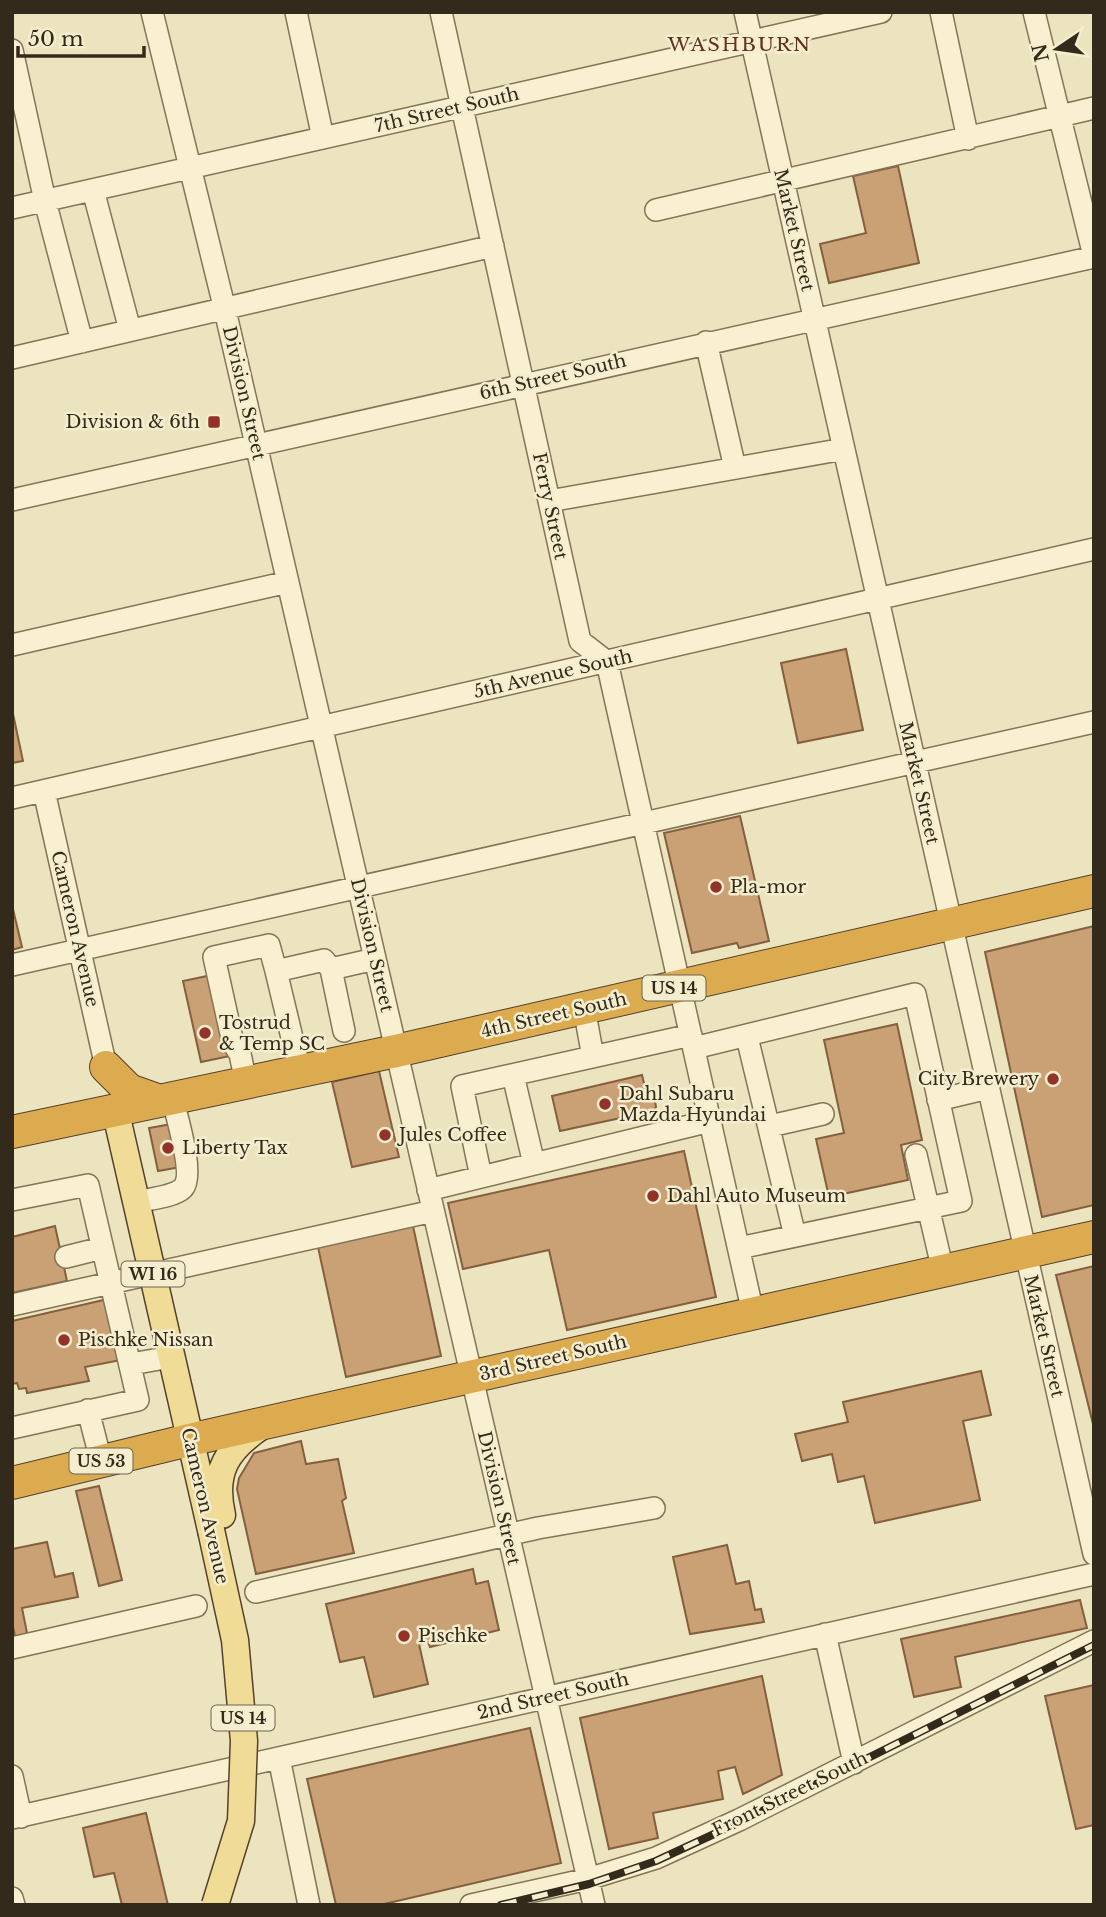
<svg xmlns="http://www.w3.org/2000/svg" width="1106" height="1917" viewBox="0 0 1106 1917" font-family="'Libre Baskerville',serif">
	<rect width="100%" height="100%" fill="#ece3bf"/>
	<path fill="#caa075" stroke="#83603e" stroke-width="2" d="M898,166L919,263L829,283L820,244L866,233L853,176Z
		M846,649L863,730L798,743L781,663Z
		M12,709L23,761L12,763Z
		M740,816L769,941L739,948L737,943L692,953L664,833Z
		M12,905L22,947L12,950Z
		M1094,926V1205L1042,1217L985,952Z
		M212,975L230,1056L201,1062L183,981Z
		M897,1024L922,1140L901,1145L908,1180L829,1197L816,1139L844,1133L824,1040Z
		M379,1071L399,1157L352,1167L332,1082Z
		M642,1075L647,1096L653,1095L655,1101L656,1107L653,1111L560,1131L552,1096Z
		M172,1124L181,1167L158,1171L149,1128Z
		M684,1151L716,1297L567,1330L549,1250L463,1269L448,1203Z
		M55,1226L67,1281L12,1293V1237Z
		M413,1226L441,1356L346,1377L318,1247Z
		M1094,1266V1428L1056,1275Z
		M108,1299L121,1360L85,1367L89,1381L27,1393L26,1388L19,1389L17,1383L12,1384V1321Z
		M981,1371L991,1415L963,1421L980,1500L875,1523L864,1476L838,1482L832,1454L802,1461L795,1434L848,1422L843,1402Z
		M301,1441L306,1464L338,1459L346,1498L342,1501L354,1553L256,1574L237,1489L239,1478L254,1453Z
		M99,1486L122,1580L99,1586L76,1491Z
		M47,1542L55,1577L73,1573L78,1597L22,1608L28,1638L16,1640L12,1623V1549Z
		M727,1545L736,1584L749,1581L755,1610L761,1609L764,1622L690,1634L673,1557Z
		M473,1569L476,1584L488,1581L499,1630L430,1647L428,1642L419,1644L428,1684L374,1697L364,1657L340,1662L326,1604Z
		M1080,1600L1087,1628L955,1657L961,1687L914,1697L901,1639Z
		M762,1676L782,1775L743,1794L735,1767L718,1771L723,1799L653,1813L658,1838L609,1849L580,1718Z
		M1094,1685V1825L1076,1829L1045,1696Z
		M530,1728L561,1863L380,1905H336L307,1779Z
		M146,1813L168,1905H122L114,1873L94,1877L83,1828Z"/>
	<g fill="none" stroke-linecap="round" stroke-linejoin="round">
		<g stroke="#847458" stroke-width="24">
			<path id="minor" d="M152,12L224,306L594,1905
				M296,12L323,138
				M441,12L580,641L607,662L753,1313
				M745,12L1094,1554
				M941,12L968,139
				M1034,12L1094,256
				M12,50L45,201L82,342
				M93,190L130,330
				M12,208L881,12
				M656,210L1094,108
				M706,342L735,468
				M12,358L493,246
				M12,500L1094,257
				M549,501L844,449
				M12,645L288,582
				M44,791L106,1067
				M12,798L1094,549
				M12,965L1094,722
				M584,1008L593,1057
				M344,1031L331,969L375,959
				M747,1037L795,1236
				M694,1048L915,994L961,1201L739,1248
				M300,1071L276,971L324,960L331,969
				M513,1075L534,1164
				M246,1082L240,1054L233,1043L214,957L269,945L276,971
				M938,1100L988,1088
				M770,1126L823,1114
				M916,1155L943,1271
				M481,1177L462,1086L691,1035
				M428,1190L710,1121
				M12,1200L88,1185L138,1400L12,1428
				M136,1202C148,1199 174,1197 183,1188C195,1175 176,1114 172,1097
				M66,1257L102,1248
				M12,1305L433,1211
				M131,1364L171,1357
				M88,1410L101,1461
				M256,1592L538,1528L654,1508
				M825,1634L854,1763
				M12,1648L196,1606
				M279,1758L309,1905
				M12,1776L21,1817
				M12,1818L1094,1574
				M12,1898L14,1905
				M471,1905L588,1879L656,1858L739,1820L1094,1641"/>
		</g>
		<g stroke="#52412c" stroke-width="29">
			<path id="major" d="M115,1109L211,1530
				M222,1515C212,1471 227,1449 263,1425"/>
		</g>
		<g stroke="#52412c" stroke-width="34">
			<path id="highway" d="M106,1067L129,1090L157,1100
				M12,1132L396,1051L1094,891
				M12,1483L189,1440L1094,1237"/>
		</g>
		<use href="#minor" stroke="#f8f0d1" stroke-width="21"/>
		<use href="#major" stroke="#f0dc96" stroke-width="26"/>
		<use href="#highway" stroke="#dcab50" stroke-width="32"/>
		<g stroke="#342a1c" stroke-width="8">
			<path id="rail" d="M501,1905L589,1884L656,1861L740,1822L1094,1645"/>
		</g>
		<use href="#rail" stroke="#f4edce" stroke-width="5" stroke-dasharray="16" stroke-linecap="butt"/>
		<g stroke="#52412c" stroke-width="29" stroke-linecap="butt">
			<path id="major-bridge" d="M211,1530L235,1640L244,1741L241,1821L215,1905"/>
		</g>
		<use href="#major-bridge" stroke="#f0dc96" stroke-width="26"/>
	</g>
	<g fill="#923229" stroke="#f4edce" stroke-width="2.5">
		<rect x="207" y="415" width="14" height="14" rx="3.5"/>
		<circle cx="716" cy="887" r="7"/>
		<circle cx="205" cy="1033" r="7"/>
		<circle cx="1053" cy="1079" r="7"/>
		<circle cx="605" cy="1104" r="7"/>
		<circle cx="385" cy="1135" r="7"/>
		<circle cx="168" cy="1148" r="7"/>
		<circle cx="653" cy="1196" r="7"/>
		<circle cx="64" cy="1340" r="7"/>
		<circle cx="404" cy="1636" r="7"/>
	</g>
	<g text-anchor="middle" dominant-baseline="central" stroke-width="5" stroke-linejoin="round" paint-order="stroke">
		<g fill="#f4edce" stroke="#6e6451" stroke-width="2">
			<rect x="642.5" y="975.5" width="63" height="25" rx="5"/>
			<rect x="121.5" y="1261.5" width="63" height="25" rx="5"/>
			<rect x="69.5" y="1448.5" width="63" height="25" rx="5"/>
			<rect x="211.5" y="1705.5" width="63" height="25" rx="5"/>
		</g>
		<g font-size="16" font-weight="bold" fill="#342a1c">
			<text x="674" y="988">US 14</text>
			<text x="153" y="1274">WI 16</text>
			<text x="101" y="1461">US 53</text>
			<text x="243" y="1718">US 14</text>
		</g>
		<g font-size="18" fill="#342a1c" stroke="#f4edce">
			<text transform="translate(447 110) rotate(-13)">7th Street South</text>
			<text transform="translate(794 230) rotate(77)">Market Street</text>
			<text transform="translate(553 377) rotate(-13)">6th Street South</text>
			<text transform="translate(244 393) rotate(77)">Division Street</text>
			<text transform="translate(550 506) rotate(78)">Ferry Street</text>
			<text transform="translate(553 674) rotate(-13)">5th Avenue South</text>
			<text transform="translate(919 783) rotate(77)">Market Street</text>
			<text transform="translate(75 929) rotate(77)">Cameron Avenue</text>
			<text transform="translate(372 945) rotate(77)">Division Street</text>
			<text transform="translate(554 1015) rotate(-13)">4th Street South</text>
			<text transform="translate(1044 1336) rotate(77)">Market Street</text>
			<text transform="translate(553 1358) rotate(-13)">3rd Street South</text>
			<text transform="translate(499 1498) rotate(77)">Division Street</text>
			<text transform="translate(205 1506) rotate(77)">Cameron Avenue</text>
			<text transform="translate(553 1696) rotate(-13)">2nd Street South</text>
			<text transform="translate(790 1794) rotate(-26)">Front Street South</text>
		</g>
		<g font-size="18" fill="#342a1c" stroke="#f4edce" text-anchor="start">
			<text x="200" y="422" text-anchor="end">Division &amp; 6th</text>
			<text x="730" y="887">Pla-mor</text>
			<text x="219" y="1023">Tostrud<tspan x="219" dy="21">&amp; Temp SC</tspan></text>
			<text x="1039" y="1079" text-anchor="end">City Brewery</text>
			<text x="619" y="1094">Dahl Subaru<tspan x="619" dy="21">Mazda Hyundai</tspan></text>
			<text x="399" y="1135">Jules Coffee</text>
			<text x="182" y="1148">Liberty Tax</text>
			<text x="667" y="1196">Dahl Auto Museum</text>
			<text x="78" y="1340">Pischke Nissan</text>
			<text x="418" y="1636">Pischke</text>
		</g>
		<g font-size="19" letter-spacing="2" fill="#60311c" stroke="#f4edce">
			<text x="740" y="44">WASHBURN</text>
		</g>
	</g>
	<rect width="1106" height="1917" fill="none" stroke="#342a1c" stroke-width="28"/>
	<g transform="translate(1057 49) rotate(257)" stroke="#f4edce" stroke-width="5" paint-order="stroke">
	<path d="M0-5L12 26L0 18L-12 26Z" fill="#342a1c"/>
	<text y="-10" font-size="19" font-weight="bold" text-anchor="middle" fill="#342a1c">N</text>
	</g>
	<path d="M18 46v10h126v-10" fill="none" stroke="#342a1c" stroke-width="3.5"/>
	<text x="28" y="46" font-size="21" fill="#342a1c" stroke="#f4edce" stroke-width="5" paint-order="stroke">50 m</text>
</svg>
